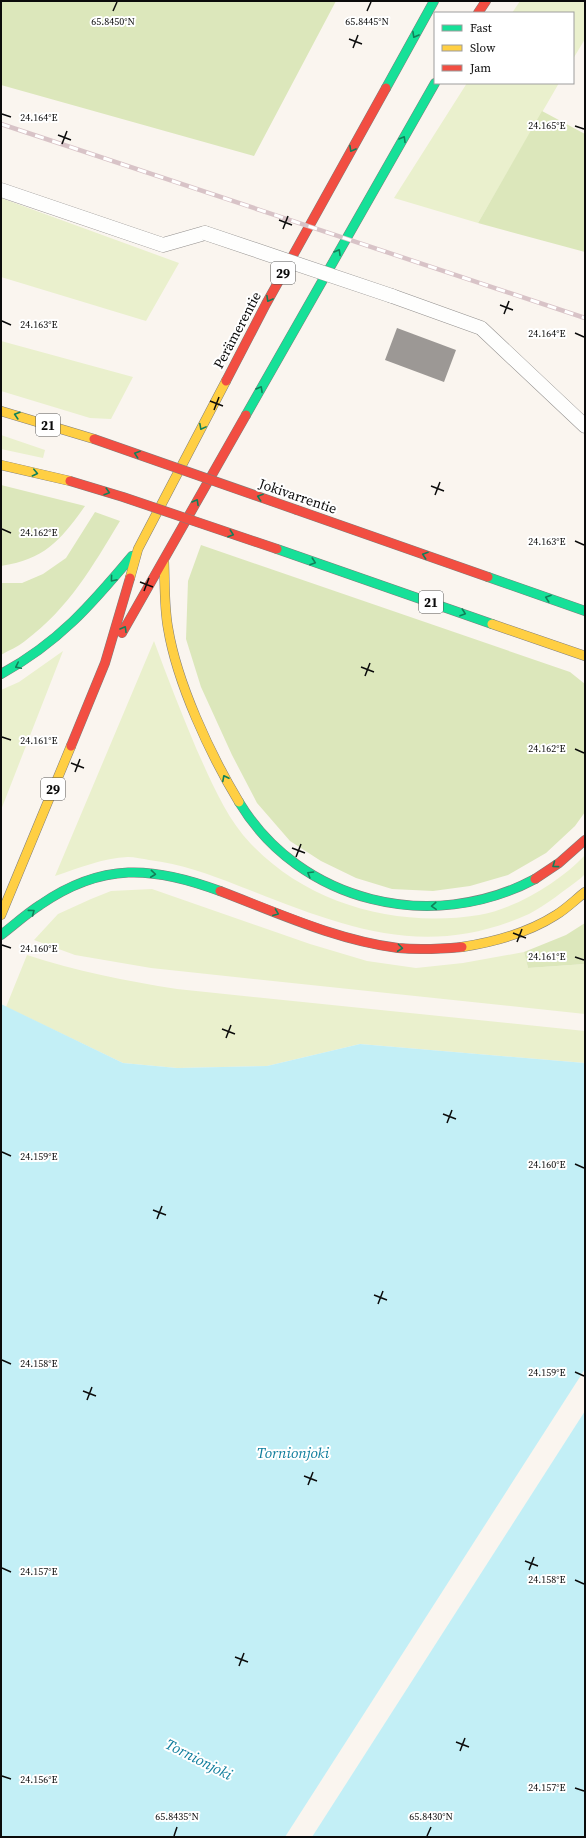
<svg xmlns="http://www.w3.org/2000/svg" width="586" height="1838" viewBox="0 0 586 1838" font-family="'Source Serif 4',serif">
	<rect width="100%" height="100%" fill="#faf5ef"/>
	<path fill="#eaf0cd" d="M520,1H585V39L573,59V13H512Z
		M467,83H559L478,223L394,198Z
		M1,198L179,263L146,321L1,277Z
		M1,341L133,377L111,419L90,418L1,391Z
		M1,435L45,450L43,458L1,449Z
		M154,641C167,677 181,712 196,748C211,781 226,818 251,844C309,905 397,928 479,915C515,909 560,882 585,855V874L581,878C566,889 545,906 529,914C422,962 340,925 239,886C209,874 181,864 149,860C143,859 135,857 128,857C103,858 79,868 55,876Z
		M63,651L1,810V690L19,682Z
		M152,889L310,944L367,961L416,968L463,963L524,952L528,968L585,964V1014L151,968L75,955L34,940L58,914L91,899L111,891Z
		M27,955C76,971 126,981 177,989L585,1031V1063L360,1044L267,1066L177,1068L123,1063L6,1007Z"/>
	<path fill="#dce7bb" d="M1,1H336L254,156L1,85Z
		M542,111L585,134V252L478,223Z
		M1,485L85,506C60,541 45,559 1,566Z
		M95,512L120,521C92,567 70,607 25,641C18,647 9,650 1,655V583H22L43,574L66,558Z
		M201,545L570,672L585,684V812L575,826L546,853L508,875L470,886L433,891L392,889L356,878L321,861L290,841L257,803L232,755L201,687L186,639L188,581Z
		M585,923V964L528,968L524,952L566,935Z"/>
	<path fill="#c3eff6" d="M1,1004L123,1063L177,1068L267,1066L360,1044L585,1063V1837H1Z"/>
	<path fill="#faf5ef" d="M585,1369V1411L312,1837H285Z"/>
	<path fill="#9c9895" d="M397,328L456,350L444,382L385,360Z"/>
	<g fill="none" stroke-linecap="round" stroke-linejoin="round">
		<g stroke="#93908e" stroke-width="15">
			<path id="lane" d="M1,190L163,245L205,233
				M392,296L481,328L585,426"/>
		</g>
		<g stroke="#807e7b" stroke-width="10">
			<path id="fast" d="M386,88L434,1
				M246,415L435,83
				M277,549L492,624
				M488,577L585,611
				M1,674C58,643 91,605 132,556
				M239,802C300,903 432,934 535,879
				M1,935C14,925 26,914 40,905C102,862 153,866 220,891"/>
		</g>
		<g stroke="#807e7b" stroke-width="10">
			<path id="slow" d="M1,411L94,439
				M1,465L70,481
				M164,561C165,583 164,606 168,628C177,683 210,754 239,802
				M130,578L138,549L226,381
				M492,624L585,656
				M1,915L71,746
				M462,947C494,942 528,933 556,915C566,909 575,900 585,892"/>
		</g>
		<g stroke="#807e7b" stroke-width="10">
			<path id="jam" d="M478,13L486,1
				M226,381L266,304L386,88
				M297,510L488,577
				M122,633L246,415
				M71,746L105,663L130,578
				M535,879L559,863L585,840
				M220,891C278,913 336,940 398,948C419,950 440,949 462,947"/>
		</g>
		<use href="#lane" stroke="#fefefd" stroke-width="14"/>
		<use href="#fast" stroke="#16e098" stroke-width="9"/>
		<use href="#slow" stroke="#ffcf43" stroke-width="9"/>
		<use href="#jam" stroke="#f24e42" stroke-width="9"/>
		<g stroke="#d8c3c7" stroke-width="4.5">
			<path id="rail" d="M1,124L585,318"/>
		</g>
		<use href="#rail" stroke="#fff" stroke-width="3" stroke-dasharray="9" stroke-linecap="butt"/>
		<g stroke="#93908e" stroke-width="15" stroke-linecap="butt">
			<path id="lane-bridge" d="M205,233L392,296"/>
		</g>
		<g stroke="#807e7b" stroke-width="10" stroke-linecap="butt">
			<path id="jam-bridge" d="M94,439L297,510
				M70,481L123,497L277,549"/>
		</g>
		<use href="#lane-bridge" stroke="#fefefd" stroke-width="14"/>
		<use href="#jam-bridge" stroke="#f24e42" stroke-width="9"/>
	</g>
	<defs><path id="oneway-chevron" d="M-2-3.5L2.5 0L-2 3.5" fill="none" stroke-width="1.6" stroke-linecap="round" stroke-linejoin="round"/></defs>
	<g stroke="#118059">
		<use href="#oneway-chevron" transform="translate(415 35) rotate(119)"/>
		<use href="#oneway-chevron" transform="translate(403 139) rotate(-60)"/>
		<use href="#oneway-chevron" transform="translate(352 149) rotate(119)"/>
		<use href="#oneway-chevron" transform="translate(338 252) rotate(-60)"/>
		<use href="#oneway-chevron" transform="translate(269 299) rotate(119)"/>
		<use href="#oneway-chevron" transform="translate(260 389) rotate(-61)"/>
		<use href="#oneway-chevron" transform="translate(17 415) rotate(-163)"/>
		<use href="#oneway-chevron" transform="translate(202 427) rotate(118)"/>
		<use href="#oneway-chevron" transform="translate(137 454) rotate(-161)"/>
		<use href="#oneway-chevron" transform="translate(35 473) rotate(13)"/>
		<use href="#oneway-chevron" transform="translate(107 492) rotate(17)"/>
		<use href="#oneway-chevron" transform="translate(260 497) rotate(-161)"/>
		<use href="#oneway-chevron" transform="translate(196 502) rotate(-61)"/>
		<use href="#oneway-chevron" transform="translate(231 534) rotate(19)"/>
		<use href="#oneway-chevron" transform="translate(425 555) rotate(-161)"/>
		<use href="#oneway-chevron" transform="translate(313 562) rotate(19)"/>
		<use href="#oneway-chevron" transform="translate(113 579) rotate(130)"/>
		<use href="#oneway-chevron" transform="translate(548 598) rotate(-161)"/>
		<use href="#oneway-chevron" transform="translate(463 613) rotate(19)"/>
		<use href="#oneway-chevron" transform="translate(124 629) rotate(-60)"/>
		<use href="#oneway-chevron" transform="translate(18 666) rotate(154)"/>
		<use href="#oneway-chevron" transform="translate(225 778) rotate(-117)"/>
		<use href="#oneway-chevron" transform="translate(555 865) rotate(144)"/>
		<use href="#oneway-chevron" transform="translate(153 874) rotate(6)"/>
		<use href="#oneway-chevron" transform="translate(310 874) rotate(-149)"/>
		<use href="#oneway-chevron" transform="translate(434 906) rotate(177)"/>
		<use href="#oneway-chevron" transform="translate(32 912) rotate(-37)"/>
		<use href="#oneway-chevron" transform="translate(276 913) rotate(21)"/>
		<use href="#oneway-chevron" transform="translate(400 948) rotate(7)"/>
	</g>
	<path fill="none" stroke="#0b0b0b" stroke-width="1.5" d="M113,11L117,2M367,11L371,2M349,39L362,44M353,48L358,35M2,114L11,117M575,126L584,129M58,135L71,140M62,144L67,131M279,220L292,225M283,229L288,216M500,305L513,310M504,314L509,301M2,321L11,325M575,333L584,337M210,401L223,406M214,410L219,397M431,486L444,491M435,495L440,482M2,529L11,533M575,541L584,545M140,582L153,587M144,591L149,578M361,667L374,672M365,676L370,663M2,737L11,740M575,749L584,753M71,763L84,768M75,772L80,759M292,848L305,853M296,857L301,844M513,933L526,938M517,942L522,929M2,945L11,948M575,957L584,960M222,1029L235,1034M226,1038L231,1025M443,1114L456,1119M447,1123L452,1110M2,1152L11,1156M575,1164L584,1168M153,1210L166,1215M157,1219L162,1206M374,1295L387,1300M378,1304L383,1291M2,1360L11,1364M575,1372L584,1376M83,1391L96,1396M87,1400L92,1387M304,1476L317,1481M308,1485L313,1472M525,1561L538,1566M2,1568L11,1572M529,1570L534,1557M575,1580L584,1584M235,1657L248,1662M239,1666L244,1653M456,1742L469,1747M460,1751L465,1738M2,1776L11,1779M575,1788L584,1791M174,1836L177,1827M427,1836L431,1827"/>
	<g text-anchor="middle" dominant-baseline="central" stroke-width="4" stroke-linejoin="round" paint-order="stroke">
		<g fill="#fff" stroke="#545454" stroke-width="1">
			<rect x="271" y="262" width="24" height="22" rx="3"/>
			<rect x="36" y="414" width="24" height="22" rx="3"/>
			<rect x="419" y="591" width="24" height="22" rx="3"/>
			<rect x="41" y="778" width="24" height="22" rx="3"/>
		</g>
		<g font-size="13" font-weight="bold" fill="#0b0b0b">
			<text x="283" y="273">29</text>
			<text x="48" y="425">21</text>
			<text x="431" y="602">21</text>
			<text x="53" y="789">29</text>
		</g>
		<g font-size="14" fill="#0b0b0b" stroke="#fff">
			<text transform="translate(237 330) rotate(-62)">Perämerentie</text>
			<text transform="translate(298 496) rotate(19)">Jokivarrentie</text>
		</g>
		<g font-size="15" font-style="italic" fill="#0f7d9c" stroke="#fff">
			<text x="293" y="1452">Tornionjoki</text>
			<text transform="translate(199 1759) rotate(27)">Tornionjoki</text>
		</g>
	</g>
	<g font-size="10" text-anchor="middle" fill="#0b0b0b" stroke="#fff" stroke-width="4" stroke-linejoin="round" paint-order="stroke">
		<text x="113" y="25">65.8450°N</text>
		<text x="367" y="25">65.8445°N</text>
		<text x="39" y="121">24.164°E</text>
		<text x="547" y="129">24.165°E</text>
		<text x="39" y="328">24.163°E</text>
		<text x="547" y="337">24.164°E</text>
		<text x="39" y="536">24.162°E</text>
		<text x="547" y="545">24.163°E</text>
		<text x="39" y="744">24.161°E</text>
		<text x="547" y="752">24.162°E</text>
		<text x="39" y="952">24.160°E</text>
		<text x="547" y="960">24.161°E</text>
		<text x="39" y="1160">24.159°E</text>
		<text x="547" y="1168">24.160°E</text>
		<text x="39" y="1367">24.158°E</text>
		<text x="547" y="1376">24.159°E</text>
		<text x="39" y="1575">24.157°E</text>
		<text x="547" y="1583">24.158°E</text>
		<text x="39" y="1783">24.156°E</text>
		<text x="547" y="1791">24.157°E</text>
		<text x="177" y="1820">65.8435°N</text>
		<text x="431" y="1820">65.8430°N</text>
	</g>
	<rect width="586" height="1838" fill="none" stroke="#0b0b0b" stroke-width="4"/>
	<rect x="434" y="12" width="140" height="72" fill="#ffffff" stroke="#9d9d9d"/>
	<rect x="442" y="25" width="20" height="6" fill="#16e098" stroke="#9d9d9d"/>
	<text x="470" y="32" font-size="12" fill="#0b0b0b">Fast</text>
	<rect x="442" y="45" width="20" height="6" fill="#ffcf43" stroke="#9d9d9d"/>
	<text x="470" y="52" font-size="12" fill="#0b0b0b">Slow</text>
	<rect x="442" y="65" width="20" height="6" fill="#f24e42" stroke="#9d9d9d"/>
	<text x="470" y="72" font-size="12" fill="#0b0b0b">Jam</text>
</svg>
